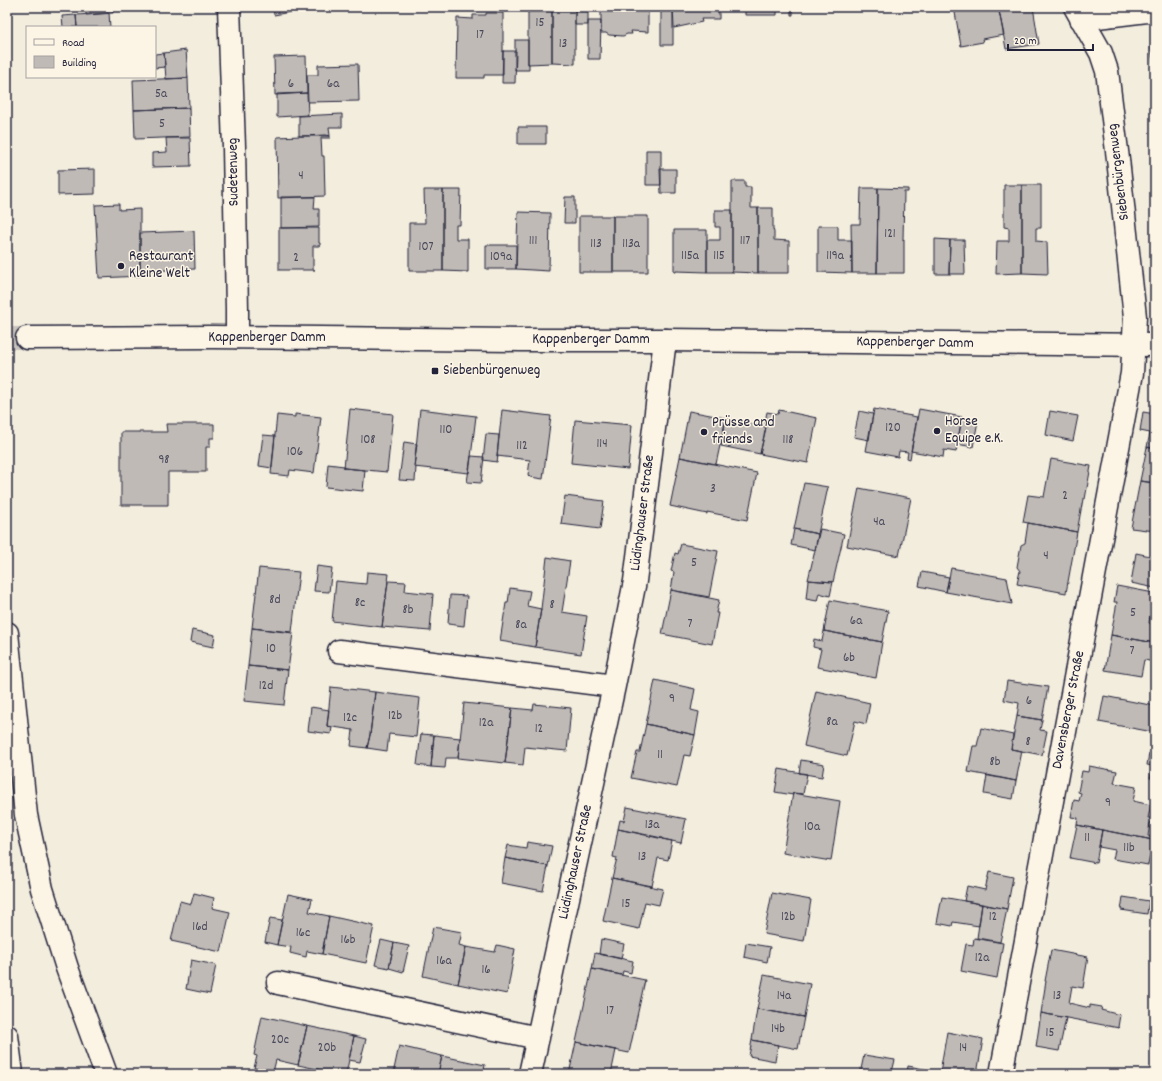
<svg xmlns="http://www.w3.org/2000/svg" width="1162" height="1081" viewBox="0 0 1162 1081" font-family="Dekko,sans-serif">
	<rect width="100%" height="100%" fill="#f3edde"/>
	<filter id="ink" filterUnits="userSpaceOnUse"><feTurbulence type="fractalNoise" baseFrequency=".025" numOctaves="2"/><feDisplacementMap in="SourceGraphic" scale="8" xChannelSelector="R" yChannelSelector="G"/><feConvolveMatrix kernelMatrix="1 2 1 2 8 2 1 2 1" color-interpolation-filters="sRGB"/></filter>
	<g filter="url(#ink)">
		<path fill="#bfbab6" stroke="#22223b" d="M86,7H133L114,8L113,9V13L86,15Z
			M273,7H301V10L274,15Z
			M528,7H552V63L528,64Z
			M552,7H575V64L552,63Z
			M575,7H588V25H575Z
			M601,7H648V32L631,31L632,34H627L623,36L609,35L606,33H601Z
			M661,7H673V45H661Z
			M673,7H719V19H701L702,22L674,28Z
			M745,7H793V15H791V9H777V15H745Z
			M954,7H998L1004,35L982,39L983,42L961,46Z
			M1020,7H1033L1039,44L1006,49L999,10Z
			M109,13L110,27H77L76,15Z
			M486,13H503V75H484V78H456L457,18L473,19V15H486Z
			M76,15L77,27H63L62,16Z
			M588,21H601L600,59H588Z
			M515,40H528V64H529V70H515Z
			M1155,46V78L1151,47Z
			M186,50L188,78L166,79L164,53Z
			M503,51H516L515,83H502Z
			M164,53L165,67L155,68V54Z
			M306,56L307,93L275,95L274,57Z
			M358,64L359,101L308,102L307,75H318V65Z
			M188,78L189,108L134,110L133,80Z
			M307,93L308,115L277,117V94Z
			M189,108L190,137L135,139L134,110Z
			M342,114V127H329L330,136H299V116Z
			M518,127H546V144H518Z
			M326,135L330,136V138H321L322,156H324L325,196L278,198L277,137Z
			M166,138H190L191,166L152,167V153L167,152Z
			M646,150H661V185H646Z
			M95,169V194L58,195V170Z
			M660,169H676V193H661Z
			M732,181H745V187H751V208H758V273L732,272Z
			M1004,185H1022V273L996,274L997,241H1009V228L1004,227Z
			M1022,185H1041V228H1036V241L1047,242L1048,274L1022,273Z
			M861,188H878L877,273H852L851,224H860Z
			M878,188L908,189V192H904L903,240L904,239V273H877Z
			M424,190H443V271H409V223H425Z
			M443,190H461L460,225H456V239H468V272L443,271Z
			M281,197H315L314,209H319V227L281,228Z
			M565,197H575V223H564Z
			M119,204V210L140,209V276L99,278L95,205Z
			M758,208H773V229L774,232V240L789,241V273H758Z
			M715,210H732V272H707V240H720V227H715Z
			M518,212L550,213L549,271L516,269Z
			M579,216H613V272H579Z
			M613,216H648V272H613Z
			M818,226H838V240H852V273L818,272Z
			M279,228H319V243H320V246H313V269L315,270H279Z
			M674,230H707V272L676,271V272H674Z
			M194,231L195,269L140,271V233Z
			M935,239L950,240L949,274H935Z
			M950,240H964L965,274H949Z
			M486,245H516V269H486Z
			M350,409L393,414L387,472L344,468Z
			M420,409L476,416L469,473L414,467Z
			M874,409L917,417L910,459L907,458L908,452L899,451L898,457L866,451Z
			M919,409L962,417L956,452L944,450L943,457L911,451Z
			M502,410L551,416L543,479L530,477L528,475L530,460L497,456Z
			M779,410L817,418L808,463L760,454L766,427L764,426L767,412L778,414Z
			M689,411L726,418L716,464L680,457Z
			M859,411L873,414L869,440L854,437Z
			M1050,411L1078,416L1073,441L1046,435Z
			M1143,412L1155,414V449L1147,447L1150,433L1140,431Z
			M295,414L321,417L314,473L290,470L289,476L271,474L277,415L295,417Z
			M726,418L766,427L760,454L721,446Z
			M962,418L978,421L973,447L957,444Z
			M575,420L632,425L628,469L571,463Z
			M166,424H214V438H210V447H206V472H168V505H121V432H167Z
			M486,434L499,435L497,456H498L497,462L483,460Z
			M263,435L275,436L272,468L259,466Z
			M404,442L417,444L414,467H416L415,481L399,480Z
			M1147,447L1155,449V483L1140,481Z
			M471,456L484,457L481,483L467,482Z
			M680,457L757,473L747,520L707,512V514L670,506Z
			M1051,459L1091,466L1085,499H1083L1077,532L1023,522L1028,495L1044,497Z
			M328,464L344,466V468L365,470L363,491L326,487Z
			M1140,481L1155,483V531L1131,528Z
			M804,483L828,487L818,534L794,529Z
			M859,488L911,498L899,556L847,546Z
			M565,496L604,501L600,529L561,524Z
			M1028,523L1077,532L1066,593L1017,584L1020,571L1017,567L1021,545L1025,543Z
			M794,529L818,534L815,550L791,545Z
			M820,529L844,534L833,582L808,580Z
			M681,544L718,551L709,597L671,590L674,572L671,571L675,553L678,554Z
			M1136,553L1155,557V588L1131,583Z
			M547,557L570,561L562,612L587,616L581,654L535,647L541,609Z
			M317,566L332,568L329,592L314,591Z
			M259,568L299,572L292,632L252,628Z
			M951,568L1007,578L1012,604L946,592Z
			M367,572L389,574L382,627L332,621L336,581L366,584Z
			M922,572L949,577L946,592L919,586Z
			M808,580L833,582L830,596L819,593L817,601L806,599Z
			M388,581L406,582L405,591L433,594L430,631L382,627Z
			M1117,586L1154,593L1149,623L1155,625V643L1111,635L1117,602H1114Z
			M510,588L530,591L527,606L541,609L535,647L500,641L506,603H508Z
			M671,590L719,600L716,613H718L712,644L662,634Z
			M450,595L467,596L464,626L448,624Z
			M830,600L888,611L882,642L824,631Z
			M252,628L293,633L288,670L248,666Z
			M192,630L215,635L213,647L190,642Z
			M824,631L882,642L876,678L817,667L821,649L813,647L814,639L822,641Z
			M1111,635L1155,643V662L1144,660L1141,676L1105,670Z
			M248,666L288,670L284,705L244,701Z
			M655,680L695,689L691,710L699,712L695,735L646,724Z
			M1007,681L1048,687L1042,720L1017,716L1019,703L1004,700Z
			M331,687L375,692L370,735L367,748L351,746L353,730L327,726Z
			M816,691L870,703L866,724L855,721L847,756L804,746Z
			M375,692L420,698L416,737L389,734L387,751L367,748L370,735Z
			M1104,696L1155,706V723L1153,732L1099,722Z
			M464,703L512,708L505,763L458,758Z
			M534,704L571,708L567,751L525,747L523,765L505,763L512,708L533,710Z
			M311,707L329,710L327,726L332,727L331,734L308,731Z
			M1017,716L1042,720L1040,730L1047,731L1042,755L1011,749Z
			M646,724L695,735L690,756L684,755L677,787L631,778L637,752H640Z
			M981,728L1013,735L1011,749L1022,751L1016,781L968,772L973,746H977Z
			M421,734L434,735L431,767L417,765Z
			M434,735L460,738L458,758H446L445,768L431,767Z
			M1149,753L1155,754V778H1150L1153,766L1147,765Z
			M801,760L824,764L822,777L799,773Z
			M1089,766L1117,771L1114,783L1136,787L1133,801L1151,805L1148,818H1153L1152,823H1150L1148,836L1153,837V840L1077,825L1078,818L1071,817L1074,800L1079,801L1081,793L1078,792L1082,771L1088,772Z
			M779,769L807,774L803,794L793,793V795L775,792Z
			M987,775L1016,781L1013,799L984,794Z
			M793,793L840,801L831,861L783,853Z
			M627,807L686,819L681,843L618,829L620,820L624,821Z
			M1077,825L1102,830L1096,863L1070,858Z
			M618,829L662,838V839L672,841L668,860L658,858L652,886L612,878L617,858L613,857Z
			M1102,830L1153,840L1148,865L1113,859L1115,850L1099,847Z
			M527,842L552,846L548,866L505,858L508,845L526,848Z
			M505,858L548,866L543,891L501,883Z
			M989,872L1013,877L1007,909L964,901L967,886L985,890Z
			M612,878L663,889L659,905L645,902L639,929L603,921Z
			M194,893L214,898L212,908L230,912L221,952L171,941L180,901L191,904Z
			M772,893L811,900L804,941L764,934Z
			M288,894L312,899L309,912L329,916L322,954L307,951L306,957L290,953L291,947L277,945Z
			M942,897L982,904L979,926L953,922L952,926L937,923Z
			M1123,897L1149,901L1147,914L1121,910Z
			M982,904L1007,909L1000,942L977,938Z
			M329,916L374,926L366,963L322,954Z
			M270,918L282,920L277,945L265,942Z
			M433,927L462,932L459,945L466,947L458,984L423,976Z
			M974,938L1003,943L997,978L961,971L966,944L973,945Z
			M601,939L624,944L621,959L599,954Z
			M381,940L394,943L389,968L375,965Z
			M394,943L409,946L403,972L389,968Z
			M746,943L770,947L767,962L744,957Z
			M497,945L515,949L507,994L458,984L466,947L495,952Z
			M1051,950L1088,957L1083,988L1072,986L1069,1003L1090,1008V1005L1102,1007L1101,1010L1120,1015L1118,1027L1119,1028L1041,1013L1046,981H1045Z
			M595,953L633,961L631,973L623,971L622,975L592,969Z
			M191,960L216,965L210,994L186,989Z
			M592,969L645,980L629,1053L576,1042Z
			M764,975L810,984L804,1017L757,1009Z
			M757,1009L804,1017L798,1049L752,1040Z
			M1041,1013L1066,1018L1059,1051L1036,1047Z
			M262,1016L307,1026L298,1065L276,1060L273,1072L254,1068L257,1056L254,1055Z
			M307,1026L354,1036L346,1074H321L322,1070L298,1065Z
			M947,1032L983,1039L977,1074H907L908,1066L940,1072Z
			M354,1036L366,1039L360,1062L349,1060Z
			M752,1040L778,1045L775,1061L749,1056Z
			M576,1042L616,1050L611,1074H569Z
			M399,1046L442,1056L438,1074H393Z
			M864,1055L895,1060L892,1072L904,1074H860Z
			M442,1056L485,1065L483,1074H438Z"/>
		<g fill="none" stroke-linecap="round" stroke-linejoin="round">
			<path stroke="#c9c4bd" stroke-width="22" stroke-dasharray="22 11" stroke-linecap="butt" d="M7,338H27"/>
			<g stroke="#22223b" stroke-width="25">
				<path id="street" d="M229,7L234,147L237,310V337
					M1081,19L1155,10
					M339,651L614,686
					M278,983L538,1038
					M530,1074L614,686L635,581L665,340
					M1001,1074L1132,373L1135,317L1118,159L1107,71L1101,53L1075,7"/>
			</g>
			<g stroke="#22223b" stroke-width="25">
				<path id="secondary" d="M27,338L213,337L521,340H665L1155,345"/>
			</g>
			<g stroke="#22223b" stroke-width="25">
				<path id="highway" d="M7,633L26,815L42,889L67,968L106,1074
					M7,1036L12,1074"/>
			</g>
			<use href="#street" stroke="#fcf5e5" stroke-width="22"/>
			<use href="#secondary" stroke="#fcf5e5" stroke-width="22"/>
			<use href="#highway" stroke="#fcf5e5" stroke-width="22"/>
		</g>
	</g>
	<g fill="#22223b" stroke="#fcf5e5" stroke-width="1.5">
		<circle cx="121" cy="266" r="4"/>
		<rect x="431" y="367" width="8" height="8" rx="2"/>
		<circle cx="937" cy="431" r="4"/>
		<circle cx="704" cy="432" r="4"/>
	</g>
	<g text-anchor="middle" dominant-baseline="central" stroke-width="3" stroke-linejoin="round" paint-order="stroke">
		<g font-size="13" fill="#49485a">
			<text x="540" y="23">15</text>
			<text x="480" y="35">17</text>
			<text x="563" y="44">13</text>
			<text x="291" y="84">6</text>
			<text x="333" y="84">6a</text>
			<text x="161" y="94">5a</text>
			<text x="162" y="124">5</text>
			<text x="301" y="176">4</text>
			<text x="890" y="234">121</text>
			<text x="533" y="241">111</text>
			<text x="745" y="241">117</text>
			<text x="596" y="244">113</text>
			<text x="631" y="244">113a</text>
			<text x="426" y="247">107</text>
			<text x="690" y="256">115a</text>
			<text x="719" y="256">115</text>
			<text x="835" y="256">119a</text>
			<text x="501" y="257">109a</text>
			<text x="296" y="258">2</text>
			<text x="893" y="428">120</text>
			<text x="446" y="430">110</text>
			<text x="368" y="440">108</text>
			<text x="788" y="440">118</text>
			<text x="602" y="444">114</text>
			<text x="522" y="446">112</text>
			<text x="295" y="452">106</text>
			<text x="164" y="460">98</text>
			<text x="713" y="489">3</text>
			<text x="1065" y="496">2</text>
			<text x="879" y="522">4a</text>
			<text x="1046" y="556">4</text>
			<text x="694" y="563">5</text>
			<text x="275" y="600">8d</text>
			<text x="360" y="603">8c</text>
			<text x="552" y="605">8</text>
			<text x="408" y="610">8b</text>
			<text x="1133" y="613">5</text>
			<text x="856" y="621">6a</text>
			<text x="690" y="624">7</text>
			<text x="521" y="625">8a</text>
			<text x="271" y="649">10</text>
			<text x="1132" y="651">7</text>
			<text x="849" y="658">6b</text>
			<text x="266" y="686">12d</text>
			<text x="672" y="699">9</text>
			<text x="1029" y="701">6</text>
			<text x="395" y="716">12b</text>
			<text x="350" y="718">12c</text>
			<text x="832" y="722">8a</text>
			<text x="486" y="723">12a</text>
			<text x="539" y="729">12</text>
			<text x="1028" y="742">8</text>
			<text x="660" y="755">11</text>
			<text x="995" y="762">8b</text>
			<text x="1108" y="803">9</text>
			<text x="652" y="825">13a</text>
			<text x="812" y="827">10a</text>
			<text x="1087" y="838">11</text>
			<text x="1129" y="848">11b</text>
			<text x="642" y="857">13</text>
			<text x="626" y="904">15</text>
			<text x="788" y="917">12b</text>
			<text x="993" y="917">12</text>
			<text x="200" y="927">16d</text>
			<text x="303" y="933">16c</text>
			<text x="348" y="940">16b</text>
			<text x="982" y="958">12a</text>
			<text x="444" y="961">16a</text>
			<text x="486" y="970">16</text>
			<text x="784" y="996">14a</text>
			<text x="1057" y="996">13</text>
			<text x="610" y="1011">17</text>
			<text x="778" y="1029">14b</text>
			<text x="1050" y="1033">15</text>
			<text x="280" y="1040">20c</text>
			<text x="327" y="1048">20b</text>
			<text x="963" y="1048">14</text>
		</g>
		<g font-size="15" fill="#22223b" stroke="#fcf5e5">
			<text transform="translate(234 172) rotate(-91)">Sudetenweg</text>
			<text transform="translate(1119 172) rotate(-97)">Siebenbürgenweg</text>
			<text x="267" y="338">Kappenberger Damm</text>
			<text x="591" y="340">Kappenberger Damm</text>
			<text transform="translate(915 343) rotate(1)">Kappenberger Damm</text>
			<text transform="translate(643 513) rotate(-83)">Lüdinghauser Straße</text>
			<text transform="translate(1069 710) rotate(-79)">Davensberger Straße</text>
			<text transform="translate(576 862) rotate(-78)">Lüdinghauser Straße</text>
		</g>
		<g font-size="15" fill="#22223b" stroke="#fcf5e5" text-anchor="start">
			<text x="129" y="257">Restaurant<tspan x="129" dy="17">Kleine Welt</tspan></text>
			<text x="443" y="371">Siebenbürgenweg</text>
			<text x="945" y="422">Horse<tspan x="945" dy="17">Equipe e.K.</tspan></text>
			<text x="712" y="423">Prüsse and<tspan x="712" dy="17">friends</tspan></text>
		</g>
	</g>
	<rect width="1162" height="1081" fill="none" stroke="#fcf5e5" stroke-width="24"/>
	<rect x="12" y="12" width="1138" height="1057" fill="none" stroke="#22223b" stroke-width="1.5" filter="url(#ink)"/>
	<rect x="26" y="26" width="130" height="52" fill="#fcf5e5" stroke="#a5a1a1"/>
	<rect x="34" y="39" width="20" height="6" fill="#fcf5e5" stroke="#a5a1a1"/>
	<text x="62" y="46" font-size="12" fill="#22223b">Road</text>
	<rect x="34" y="56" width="20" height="12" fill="#bfbab6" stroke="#a5a1a1"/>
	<text x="62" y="66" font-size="12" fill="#22223b">Building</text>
	<path d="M1008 44v6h85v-6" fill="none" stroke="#22223b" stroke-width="2"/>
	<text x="1014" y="44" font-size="12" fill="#22223b" stroke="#fcf5e5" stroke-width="3" paint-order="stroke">20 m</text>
</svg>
